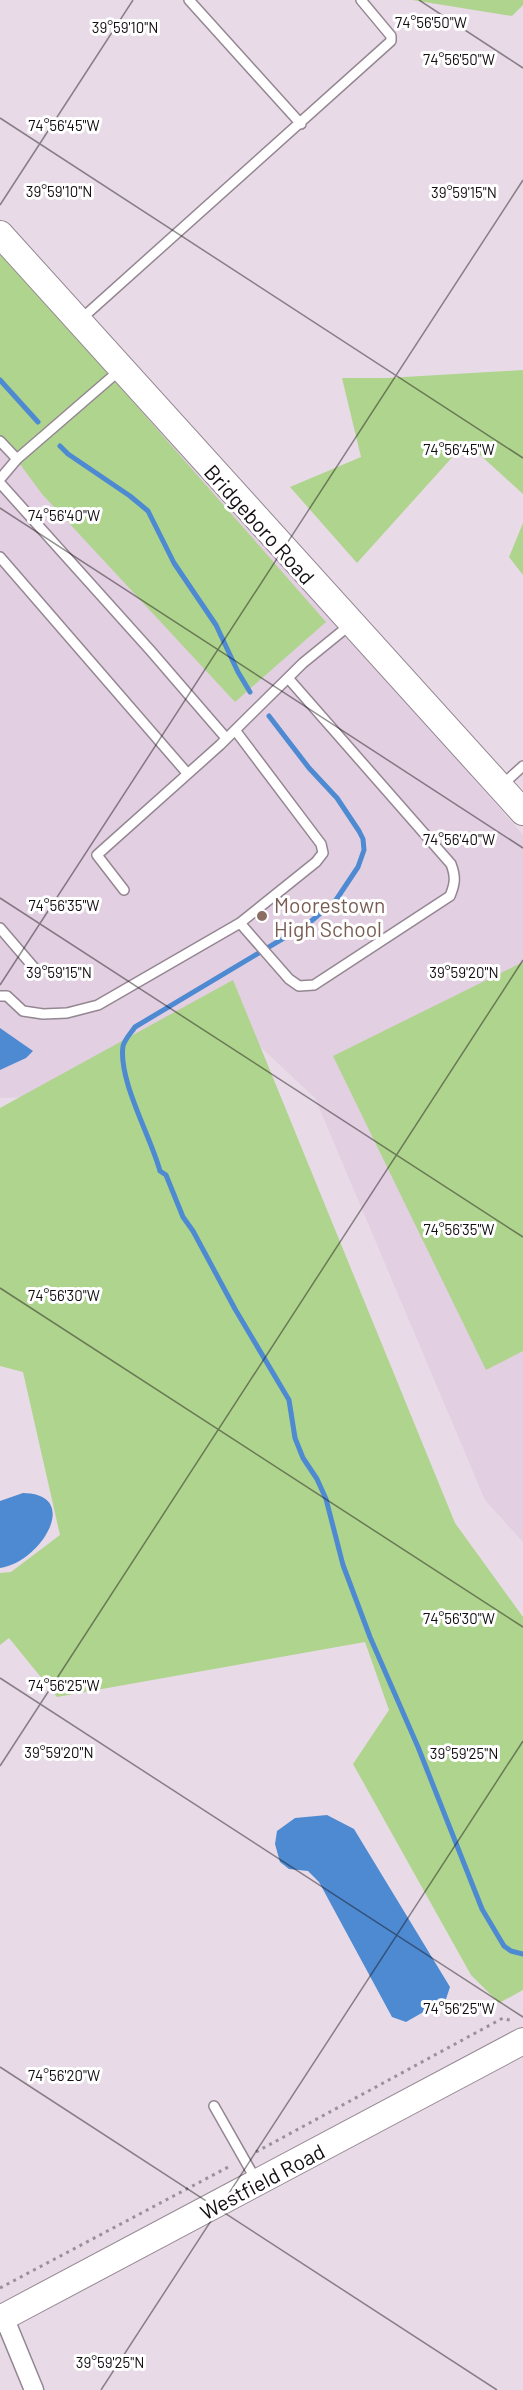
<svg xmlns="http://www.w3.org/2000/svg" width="523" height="2390" viewBox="0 0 523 2390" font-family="Barlow,sans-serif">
	<rect width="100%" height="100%" fill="#e8dbe7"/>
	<path fill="#e2cfe1" d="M0,237L523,835V1542L485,1500L315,1098L207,997L32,1097L0,1098Z"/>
	<path fill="#afd48d" d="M412,0H523V5L512,16Z
		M0,250L326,622L235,702L42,494L0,437Z
		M523,370V494L466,442L357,563L290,487L361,457L342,378H387Z
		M523,523V575L509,557Z
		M523,962V1351L486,1370L333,1056Z
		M233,980L455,1523L523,1617V1990L499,2003L471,1975L353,1764L389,1710L365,1642L57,1697L9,1638L0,1645V1573L11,1572L60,1535L23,1372L0,1366V1108Z"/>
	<path fill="#4e8ad2" d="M0,1028L33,1051L26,1058L0,1070Z
		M23,1493C83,1494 40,1563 0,1568V1501Z
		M327,1815L354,1829L450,1987L446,1999L406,2022L392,2017L319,1882L308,1871L289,1869L280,1862L275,1844L277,1831L295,1818Z"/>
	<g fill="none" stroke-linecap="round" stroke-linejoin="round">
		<path stroke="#4e8ad2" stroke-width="5" d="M0,380L38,422
			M60,446L68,454L130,496L148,511L174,563L216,625L238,672L250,692
			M269,716L309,768L337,798L359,831L363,839L364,850L358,867L336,900L309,923L135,1027C131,1033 125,1039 123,1046C118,1080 151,1137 160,1171L166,1175L183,1217L193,1231L235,1309L289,1400L295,1438L303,1458L317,1479L326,1499L343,1565L370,1637L418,1747L482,1909L504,1946L511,1951L523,1954"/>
		<g stroke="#948792" stroke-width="12">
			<path id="lane" d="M189,0L301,124
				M80,320L391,41V36L361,0
				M0,441L17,459
				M0,479L17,459L120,370
				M0,483L150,650L226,738
				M0,557L187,773
				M502,785L523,766
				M124,890L97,855L220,745L303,663L351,624
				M240,923L289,979L299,986L314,985L450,896C455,884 456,877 451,864L288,678
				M0,928L36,970
				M0,996H7L23,1011L43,1014L67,1013L98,1005L240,923L316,862L323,853L321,844L235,730
				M214,2106L256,2180"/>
		</g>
		<g stroke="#948792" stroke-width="21">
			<path id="street" d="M4,2317L34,2390"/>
		</g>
		<g stroke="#948792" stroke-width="28">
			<path id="secondary" d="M0,234L523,812
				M0,2319L523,2041"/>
		</g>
		<path stroke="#9b919a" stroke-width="3" stroke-dasharray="3 4.5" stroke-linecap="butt" d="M256,2152L503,2018L512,2021
			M0,2288L232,2165"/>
		<use href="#lane" stroke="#fff" stroke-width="9"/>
		<use href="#street" stroke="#fff" stroke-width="18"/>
		<use href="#secondary" stroke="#fff" stroke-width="26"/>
	</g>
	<path fill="none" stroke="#130e12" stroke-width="1.5" stroke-opacity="0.45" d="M419,0L523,68M0,118L523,458M0,205L133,0M0,508L523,848M0,898L523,1237M0,985L523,180M0,1288L523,1627M0,1678L523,2017M0,1766L523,960M0,2067L497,2390M101,2390L523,1741"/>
	<circle fill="#8d6e63" stroke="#fff" stroke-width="2" cx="262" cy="916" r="6"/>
	<g text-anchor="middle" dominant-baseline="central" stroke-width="6" stroke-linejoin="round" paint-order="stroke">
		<g font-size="21" fill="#130e12" stroke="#fff">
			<text transform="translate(260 524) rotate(48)">Bridgeboro Road</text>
			<text transform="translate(262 2181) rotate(-28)">Westfield Road</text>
		</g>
		<g font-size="21" fill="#785e54" stroke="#fff" text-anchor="start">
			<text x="274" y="904">Moorestown<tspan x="274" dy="24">High School</tspan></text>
		</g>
	</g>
	<g font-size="15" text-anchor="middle" fill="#130e12" stroke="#fff" stroke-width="6" stroke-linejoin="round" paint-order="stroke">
		<text x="431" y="28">74°56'50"W</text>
		<text x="125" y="33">39°59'10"N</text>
		<text x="459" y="65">74°56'50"W</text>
		<text x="64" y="131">74°56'45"W</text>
		<text x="59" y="197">39°59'10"N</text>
		<text x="464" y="198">39°59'15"N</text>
		<text x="459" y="455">74°56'45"W</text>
		<text x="64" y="521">74°56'40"W</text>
		<text x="459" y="845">74°56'40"W</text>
		<text x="64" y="911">74°56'35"W</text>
		<text x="59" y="978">39°59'15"N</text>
		<text x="464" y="978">39°59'20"N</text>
		<text x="459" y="1235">74°56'35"W</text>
		<text x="64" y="1301">74°56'30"W</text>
		<text x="459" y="1624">74°56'30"W</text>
		<text x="64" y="1691">74°56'25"W</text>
		<text x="59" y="1758">39°59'20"N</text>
		<text x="464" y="1759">39°59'25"N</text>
		<text x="459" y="2014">74°56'25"W</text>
		<text x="64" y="2081">74°56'20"W</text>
		<text x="110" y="2368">39°59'25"N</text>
	</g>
</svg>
